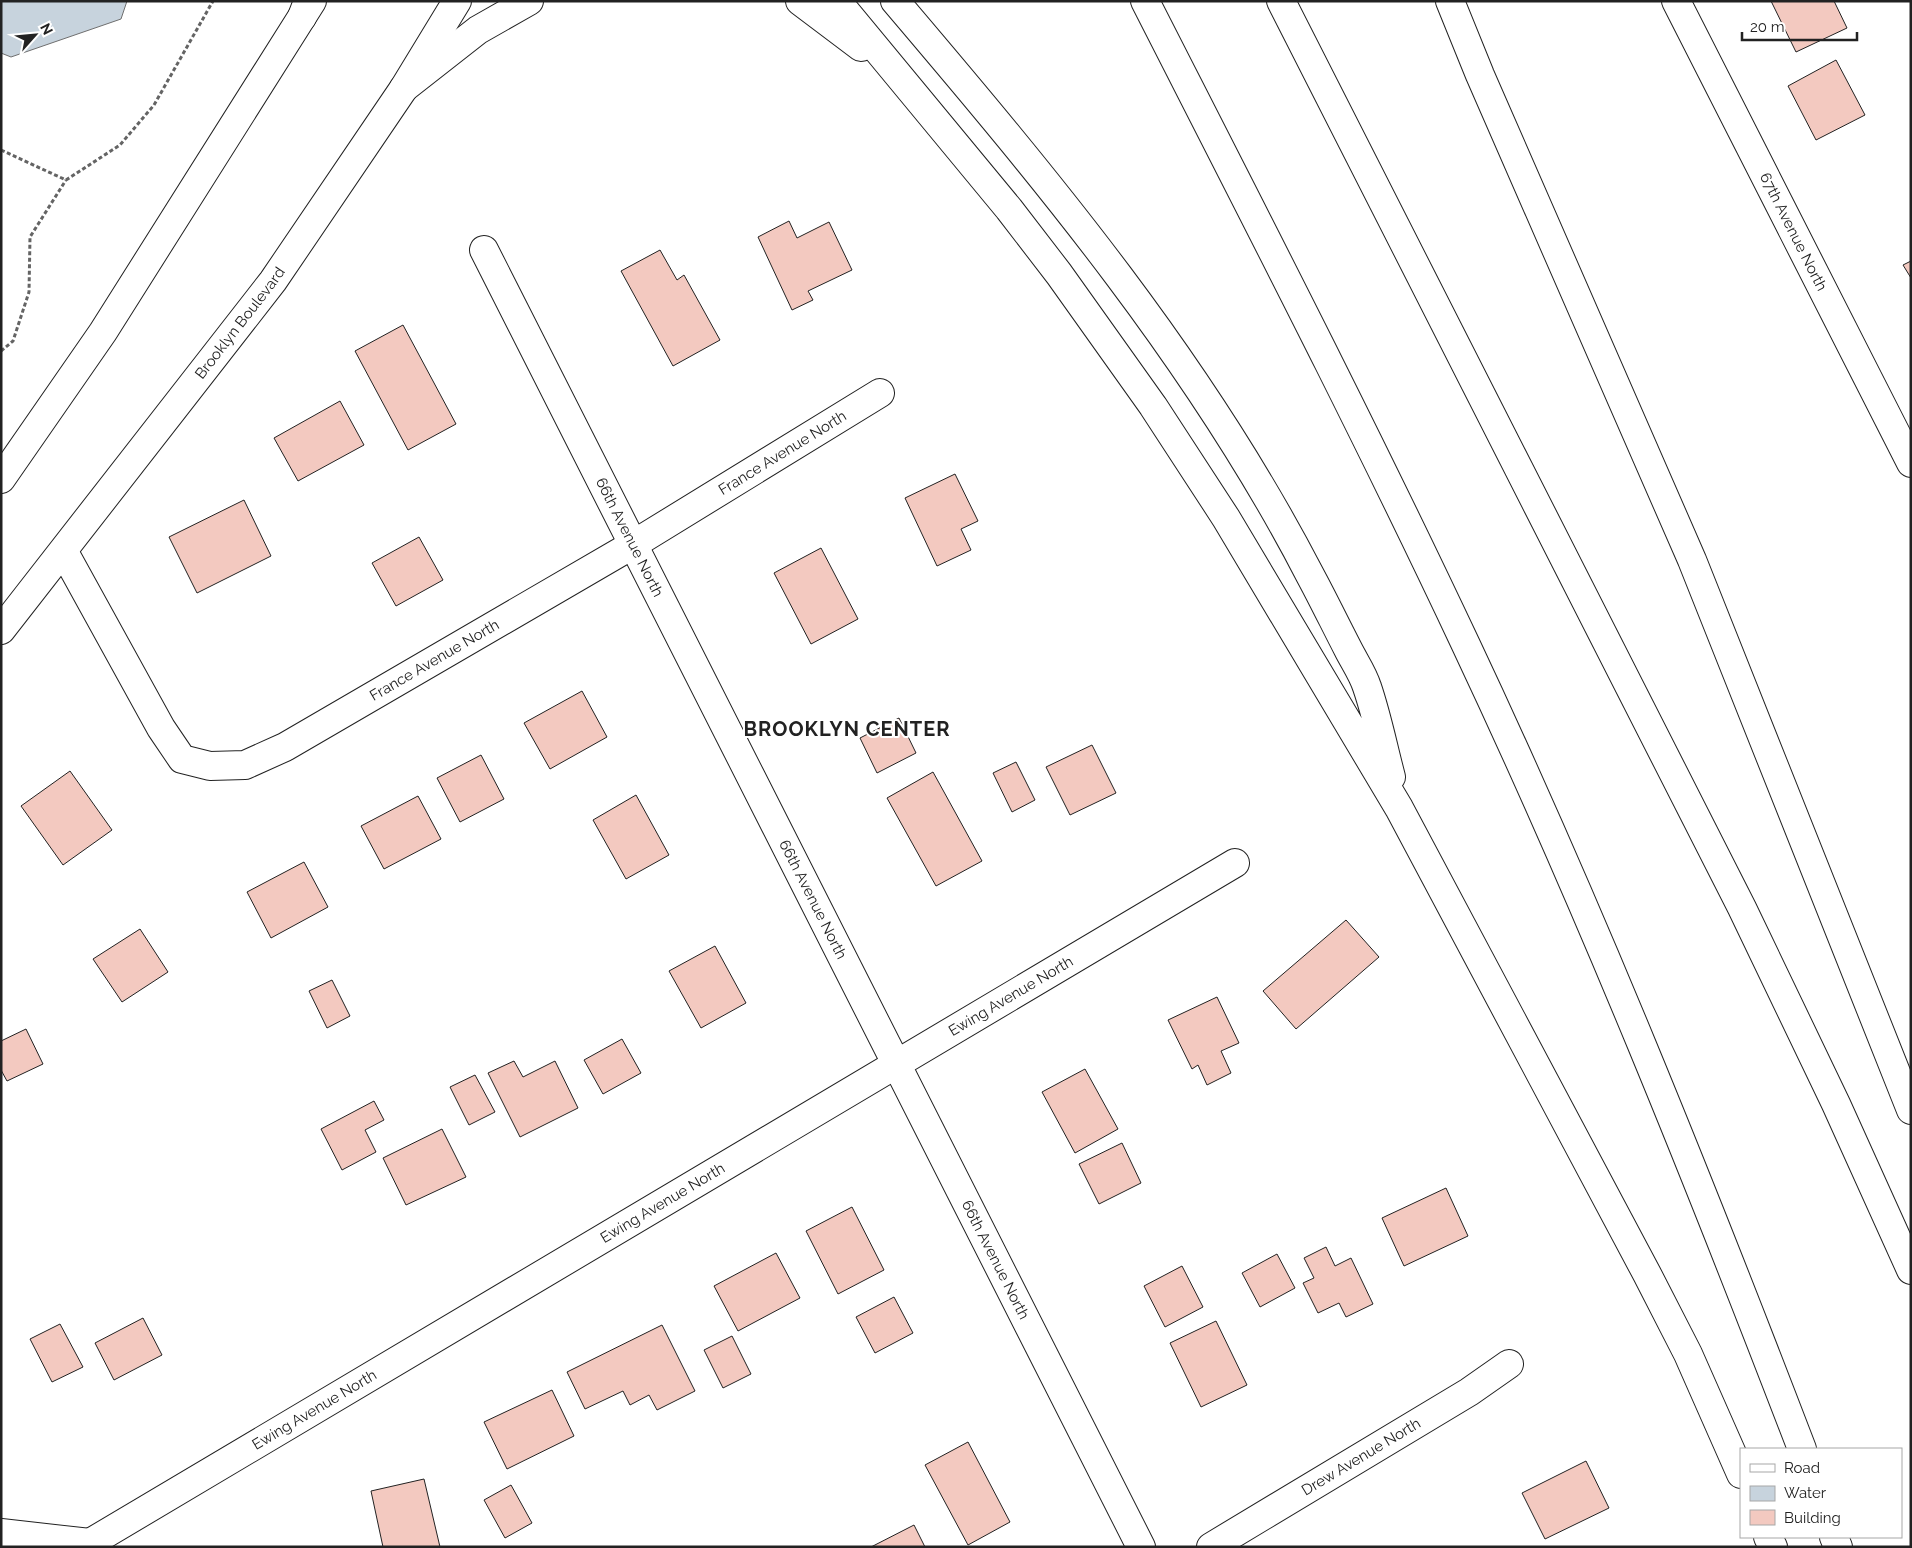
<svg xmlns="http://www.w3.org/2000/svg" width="1912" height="1548" viewBox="0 0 1912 1548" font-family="Raleway,sans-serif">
	<rect width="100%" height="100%" fill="#fff"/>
	<path fill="#c7d3dd" stroke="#6f6f6f" d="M1,1H127L121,19L11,57L1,53Z"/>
	<path fill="#f3c9c0" stroke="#222" d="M1771,1H1834L1847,28L1796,52Z
		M1836,60L1865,115L1816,140L1788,86Z
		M789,221L797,238L829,222L852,270L808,291L813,300L792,310L758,237Z
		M660,250L677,280L684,275L720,340L673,366L621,271Z
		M1911,261V278L1903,265Z
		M403,325L456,424L408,450L355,351Z
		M340,401L364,445L298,481L274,438Z
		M955,474L978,521L961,529L971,550L937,566L905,498Z
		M244,500L271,556L197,593L169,537Z
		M419,537L443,580L396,606L372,563Z
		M821,548L858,619L811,644L774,573Z
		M582,691L607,737L550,769L524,723Z
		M899,718L916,753L877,773L860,738Z
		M1092,745L1116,793L1070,815L1046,767Z
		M481,755L504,799L460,822L437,778Z
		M1016,762L1035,800L1012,812L993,773Z
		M70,771L112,830L63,865L21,806Z
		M933,772L982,861L936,886L887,798Z
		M636,795L669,855L626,879L593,820Z
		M418,796L441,839L384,869L361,826Z
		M304,862L328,907L271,938L247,892Z
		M1346,920L1379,957L1296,1029L1263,991Z
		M140,929L168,972L122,1002L93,959Z
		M715,946L746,1003L701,1028L669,971Z
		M332,980L350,1016L327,1028L309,991Z
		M1217,997L1239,1043L1221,1051L1231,1073L1207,1085L1198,1065L1192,1069L1168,1020Z
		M26,1029L43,1064L7,1081L1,1070V1041Z
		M622,1039L641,1073L603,1094L584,1060Z
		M514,1061L523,1077L555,1061L578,1108L520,1137L488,1073Z
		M1085,1069L1118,1129L1075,1153L1042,1092Z
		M475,1075L495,1112L469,1125L450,1087Z
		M374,1101L384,1120L365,1130L376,1152L342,1170L321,1129Z
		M442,1129L466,1177L406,1205L383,1158Z
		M1122,1143L1141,1183L1099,1204L1079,1164Z
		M1446,1188L1468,1236L1404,1266L1382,1218Z
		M852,1207L884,1270L838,1294L806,1231Z
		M1326,1247L1335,1266L1351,1258L1373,1304L1346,1317L1339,1303L1318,1313L1303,1283L1314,1278L1304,1258Z
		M776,1253L800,1298L738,1331L714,1286Z
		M1277,1254L1295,1288L1260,1307L1242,1273Z
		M1182,1266L1203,1307L1165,1327L1144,1286Z
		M894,1297L913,1333L875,1353L856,1317Z
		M143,1318L162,1355L114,1380L95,1343Z
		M1216,1321L1247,1385L1201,1407L1170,1343Z
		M60,1324L83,1367L52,1382L30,1339Z
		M662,1325L695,1391L657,1410L649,1395L630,1405L623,1391L585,1409L567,1372Z
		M732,1336L751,1374L723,1388L704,1350Z
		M552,1390L574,1436L507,1469L484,1422Z
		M968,1442L1010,1522L968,1545L925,1465Z
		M1586,1461L1609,1508L1545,1539L1522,1493Z
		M424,1479L440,1547H383L371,1491Z
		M511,1485L532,1523L505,1538L484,1500Z
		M914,1525L925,1547H871Z"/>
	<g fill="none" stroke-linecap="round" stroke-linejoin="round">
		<g stroke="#222" stroke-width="30">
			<g id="minor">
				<path id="s1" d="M1676,1L1911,463"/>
				<path id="s2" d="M484,250L1141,1547"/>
				<path id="s3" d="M64,552L161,728L182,759L210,766L245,765L285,747L634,544L880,393"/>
				<path d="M1,1533L90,1543L97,1547"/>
				<path id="s4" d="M90,1543L1235,863"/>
				<path id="s5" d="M1211,1547L1469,1392L1509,1364"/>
			</g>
		</g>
		<g stroke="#222" stroke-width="30">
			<g id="major">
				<path d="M1,479L103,332L312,1"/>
				<path id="s6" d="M1,630L273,281L404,88L457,1"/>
			</g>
		</g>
		<g stroke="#222" stroke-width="30">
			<path id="highway" d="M800,1L861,47
				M837,1L1009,209L1059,274L1153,406L1226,518L1399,808L1647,1274L1688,1354L1741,1474
				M895,1C1048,181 1201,364 1310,575C1323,599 1335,624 1348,649C1354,661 1363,674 1367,687C1377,716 1383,747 1391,777
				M1145,1C1254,215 1364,428 1466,645C1590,908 1698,1178 1802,1449
				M1281,1L1742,908L1836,1104L1911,1270
				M1450,1L1480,75L1692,560L1911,1110
				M302,17L308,1
				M404,88L478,30L529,1
				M1768,1537L1773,1547
				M1834,1537L1838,1547"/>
		</g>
		<path stroke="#646464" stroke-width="3" stroke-dasharray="4 2.5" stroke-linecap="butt" d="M1,150L66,180L120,145L154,105L213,1
			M1,351L13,341L29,292L30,237L66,180"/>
		<use href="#minor" stroke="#fff" stroke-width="28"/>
		<use href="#major" stroke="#fff" stroke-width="28"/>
		<use href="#highway" stroke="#fff" stroke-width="28"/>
	</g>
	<g text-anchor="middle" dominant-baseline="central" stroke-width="4" stroke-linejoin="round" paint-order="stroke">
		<g font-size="15" fill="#222" stroke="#fff">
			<text stroke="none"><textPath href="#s1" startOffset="259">67th Avenue North</textPath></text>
			<text stroke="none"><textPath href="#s6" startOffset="389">Brooklyn Boulevard</textPath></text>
			<text stroke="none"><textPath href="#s3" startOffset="924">France Avenue North</textPath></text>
			<text stroke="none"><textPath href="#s2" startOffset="322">66th Avenue North</textPath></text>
			<text stroke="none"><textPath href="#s3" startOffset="519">France Avenue North</textPath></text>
			<text stroke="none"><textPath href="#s2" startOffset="728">66th Avenue North</textPath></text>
			<text stroke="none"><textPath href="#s4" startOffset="1071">Ewing Avenue North</textPath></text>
			<text stroke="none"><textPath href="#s4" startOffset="666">Ewing Avenue North</textPath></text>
			<text stroke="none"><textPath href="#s2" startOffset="1132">66th Avenue North</textPath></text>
			<text stroke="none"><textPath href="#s4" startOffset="261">Ewing Avenue North</textPath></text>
			<text stroke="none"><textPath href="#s5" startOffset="175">Drew Avenue North</textPath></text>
		</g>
		<g font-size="20" font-weight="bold" letter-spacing="1" fill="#222" stroke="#fff">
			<text x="847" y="729">BROOKLYN CENTER</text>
		</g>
	</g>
	<rect width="1912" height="1548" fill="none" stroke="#222222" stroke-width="5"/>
	<rect x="1740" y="1448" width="162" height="90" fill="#ffffff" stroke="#a7a7a7"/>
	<rect x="1750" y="1464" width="25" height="8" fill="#ffffff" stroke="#a7a7a7"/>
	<text x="1784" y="1473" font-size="15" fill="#222222">Road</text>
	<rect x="1750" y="1486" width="25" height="15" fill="#c7d3dd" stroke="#a7a7a7"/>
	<text x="1784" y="1498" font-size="15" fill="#222222">Water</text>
	<rect x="1750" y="1510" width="25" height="15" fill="#f3c9c0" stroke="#a7a7a7"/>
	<text x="1784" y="1523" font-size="15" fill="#222222">Building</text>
	<g transform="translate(35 35) rotate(63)" stroke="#ffffff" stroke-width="4" paint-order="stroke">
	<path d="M0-4L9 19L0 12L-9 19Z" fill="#222222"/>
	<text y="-8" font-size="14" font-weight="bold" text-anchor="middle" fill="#222222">N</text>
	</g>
	<path d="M1742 32v8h115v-8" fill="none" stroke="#222222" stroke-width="2.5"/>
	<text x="1750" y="32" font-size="15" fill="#222222" stroke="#ffffff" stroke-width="4" paint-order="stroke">20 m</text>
</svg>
